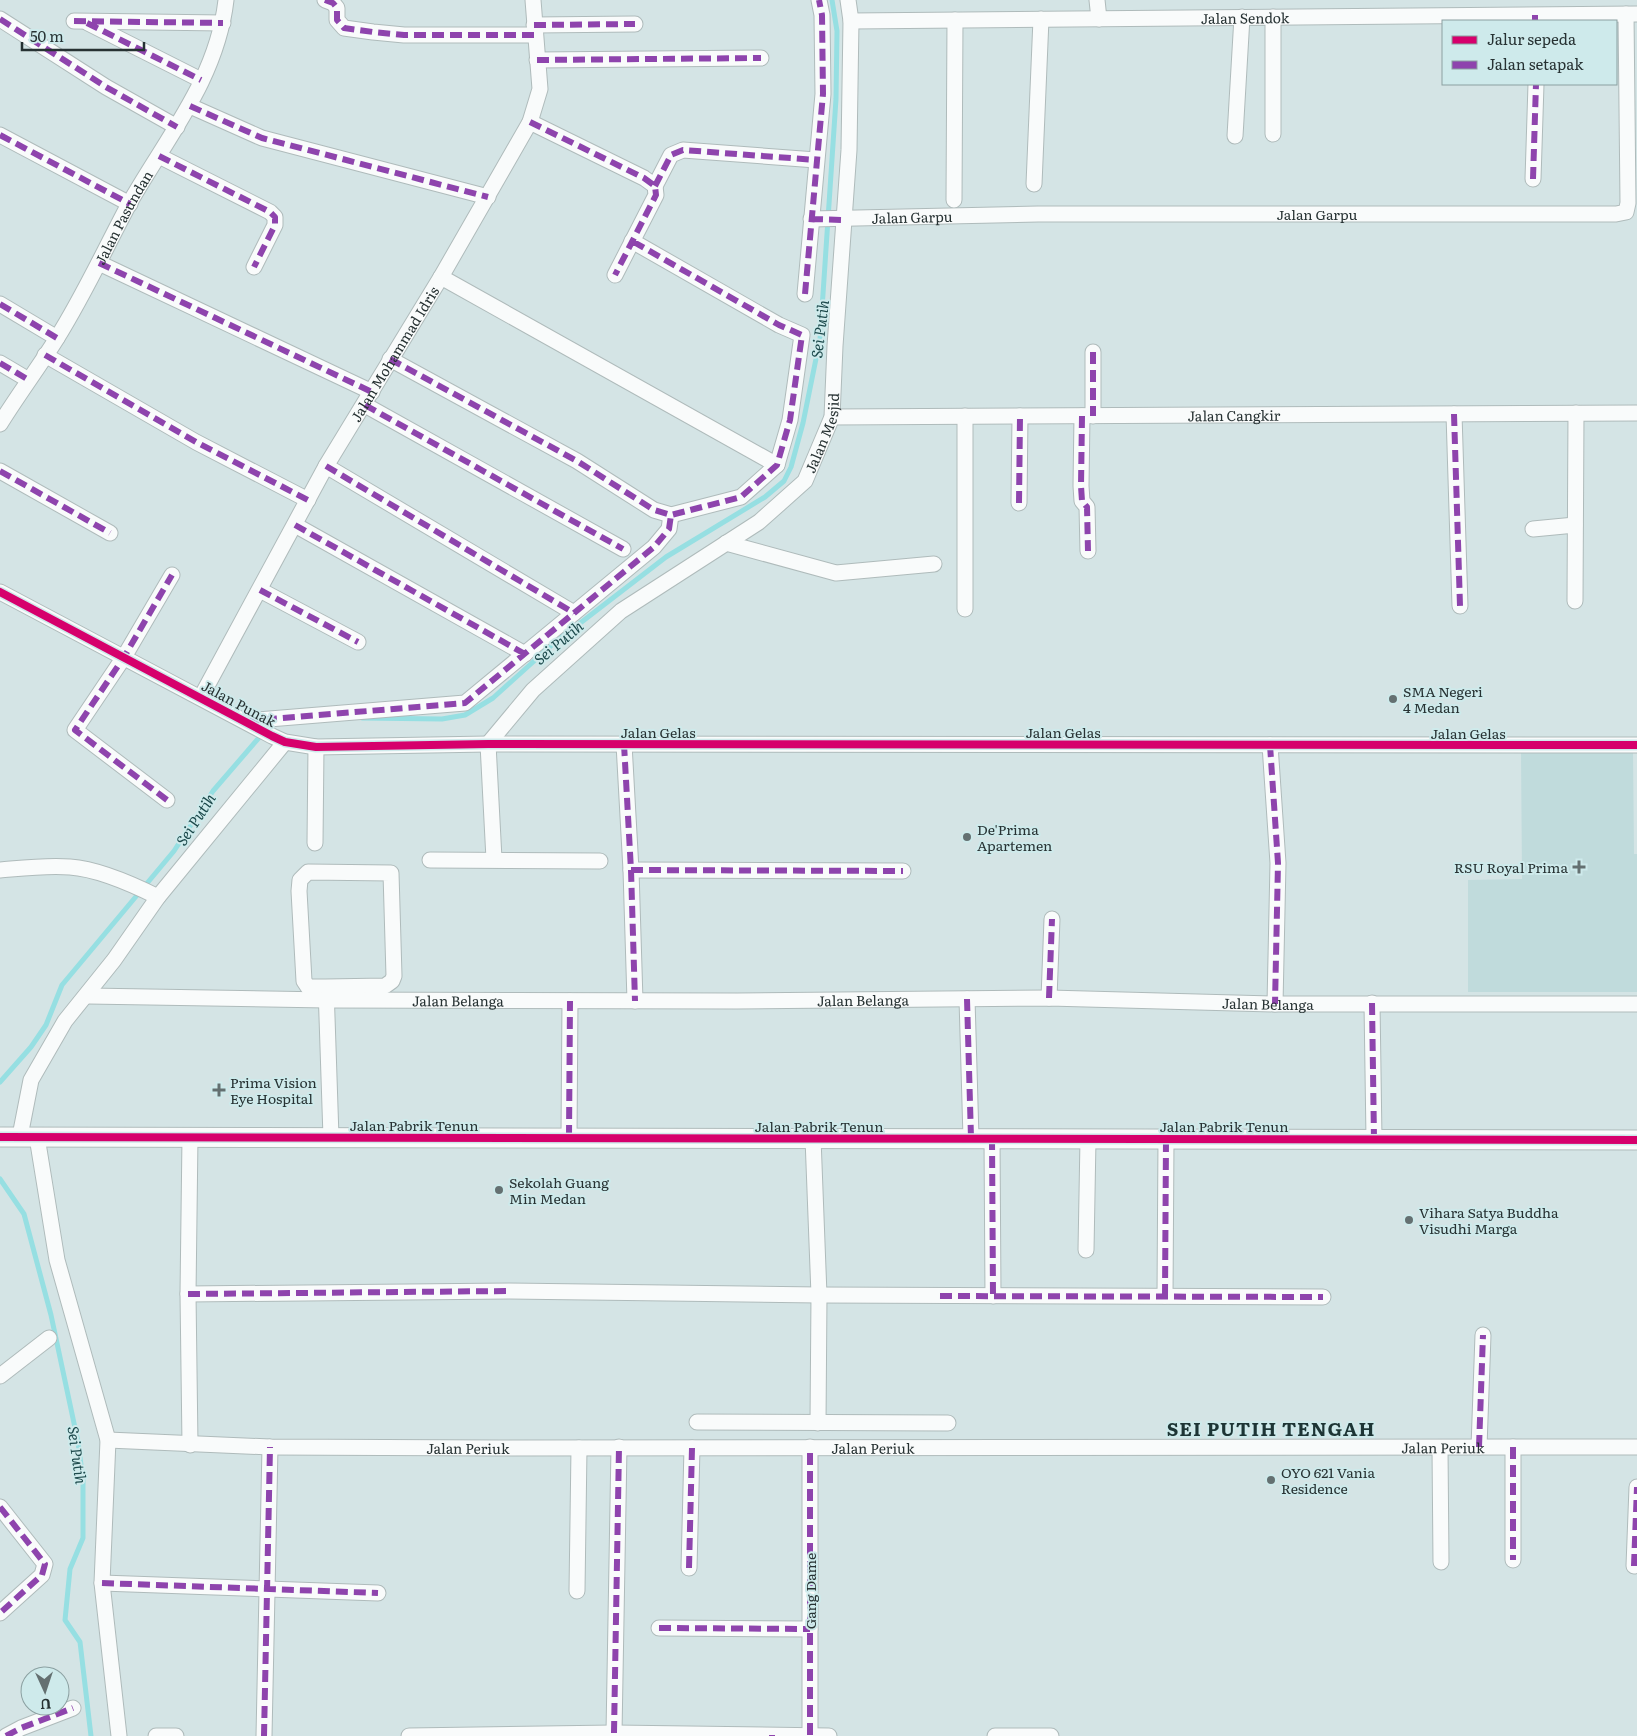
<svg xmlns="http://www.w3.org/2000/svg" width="1637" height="1736" viewBox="0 0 1637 1736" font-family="Literata,serif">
	<rect width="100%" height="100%" fill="#d4e4e5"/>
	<path fill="#c0dbdc" d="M1633,751L1634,854H1637V992H1468V880L1522,879L1521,752Z"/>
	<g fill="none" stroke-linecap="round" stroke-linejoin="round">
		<path stroke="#96dfe2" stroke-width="5" d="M362,718L442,719L465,715L493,698L553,644L666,557L765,497L784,481L791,467L803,423L820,339L836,99L837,31L832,0
			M0,1082L31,1047L46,1025L62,985L174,851L213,791L263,733
			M0,1179L24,1214L51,1315L78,1442L83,1480V1538L70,1569L65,1620L80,1642L91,1736"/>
		<g stroke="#afbbbb" stroke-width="17">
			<g id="minor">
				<path d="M325,0L333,3L337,8V20L344,28L373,32L404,35H535"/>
				<path d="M1097,0L1099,19"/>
				<path d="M0,19L106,87L177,127"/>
				<path d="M74,21L223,23"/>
				<path id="s1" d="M851,21L1637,14"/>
				<path d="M88,23L201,80"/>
				<path d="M534,25L635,24"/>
				<path d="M537,60L761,58"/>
				<path d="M190,106L262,138L488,197"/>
				<path d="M530,122L644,178L655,186L656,195L615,275"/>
				<path d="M1273,134V17"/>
				<path d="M0,135L130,204"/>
				<path d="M1235,136L1242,17"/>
				<path d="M159,156L270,212L275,217V225L254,267"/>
				<path d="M1533,179L1536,84"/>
				<path d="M1034,184L1041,19"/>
				<path d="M655,186L671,155L683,150L816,160"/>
				<path d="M954,200L955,20"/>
				<path id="s2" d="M811,219L1038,214H1616L1626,212L1628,203L1626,14"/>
				<path d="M99,263L372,392"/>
				<path d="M441,277L777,465"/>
				<path d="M805,294L823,94L822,15L819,0"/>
				<path d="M0,304L57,338"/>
				<path d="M1093,352V416"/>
				<path d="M45,355L196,442L308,500"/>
				<path d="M390,359L577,461L654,510L671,515L741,497L777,465L790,420L802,335L779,325L632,241"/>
				<path d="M0,363L27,379"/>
				<path d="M365,405L623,549"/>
				<path d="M1454,414L1460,606"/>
				<path d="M965,416V609"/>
				<path d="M1082,416L1081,486L1082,501L1087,507L1088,551"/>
				<path id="s3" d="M832,417L1637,413"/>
				<path id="s4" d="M0,424C18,395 39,367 57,338C84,295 105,249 129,204C167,137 217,79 226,0"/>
				<path d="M326,466L574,613"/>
				<path d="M0,471L110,533"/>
				<path d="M1019,503L1020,416"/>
				<path d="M295,525L525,654"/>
				<path d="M1533,529L1575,525"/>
				<path d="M726,543L836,573L934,564"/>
				<path d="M260,590L358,642"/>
				<path d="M0,592L272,736L285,742L316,747L488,744L1637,745"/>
				<path d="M1575,601L1576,413"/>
				<path id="s5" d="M201,697L326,466L441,277L530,122L540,89L533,0"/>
				<path d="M245,721L465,703L654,547L669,529L671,515"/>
				<path id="s6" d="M488,744L533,690L621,611L759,522L805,481L832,417L835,346L849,150L851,21L848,0"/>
				<path d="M488,744L494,859"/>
				<path d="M624,744L631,870L635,1001"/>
				<path d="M1270,745L1278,863L1275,1004"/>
				<path d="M167,800L75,730L124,657L172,575"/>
				<path d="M315,843L316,747"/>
				<path d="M430,860L600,861"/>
				<path d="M0,870C23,868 47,865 70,867C99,869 132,884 158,897"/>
				<path d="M631,870L903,871"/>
				<path d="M326,987H308L304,981L299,891L300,880L308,872L391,873L394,976L392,981L385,986L326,987L331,1137"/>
				<path id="s7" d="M88,996L327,1000L737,1001L1049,998L1275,1004H1637"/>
				<path d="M1049,998L1052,919"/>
				<path d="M967,999L971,1138"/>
				<path d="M1372,1003L1374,1139"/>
				<path d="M20,1136L31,1080L65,1021L114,960L158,897L285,742"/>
				<path d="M37,1137L57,1260L108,1440L102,1583L119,1736"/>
				<path d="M569,1137L570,1001"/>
				<path d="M813,1138L819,1295L818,1423"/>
				<path d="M992,1138L993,1296"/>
				<path d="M1086,1250L1088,1139"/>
				<path d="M188,1294L509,1291L819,1295L1323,1297"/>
				<path d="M1165,1296L1166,1139"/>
				<path d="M0,1376L49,1338"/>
				<path d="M697,1422L948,1423"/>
				<path id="s8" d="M108,1440L270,1447L498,1448L1637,1447"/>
				<path d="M190,1445L188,1294L190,1137"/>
				<path d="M1479,1447L1483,1335"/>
				<path d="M1513,1447V1560"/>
				<path d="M1440,1448L1441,1562"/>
				<path d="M0,1507L45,1564L42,1575L0,1613"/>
				<path d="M1634,1566L1637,1487"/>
				<path d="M689,1568L692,1448"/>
				<path d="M102,1583L378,1593"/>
				<path d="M577,1591L579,1448"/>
				<path d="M659,1628L810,1629"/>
				<path d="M614,1733L619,1447"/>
				<path d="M810,1735V1447"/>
				<path d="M6,1736L21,1728L73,1708"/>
				<path d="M156,1736H176"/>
				<path d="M264,1736L270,1447"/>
				<path d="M409,1736L614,1733L829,1736"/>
				<path d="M995,1736H1051"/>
			</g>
		</g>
		<g stroke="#afbbbb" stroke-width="21">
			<path id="tertiary" d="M0,1137L1637,1140"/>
		</g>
		<use href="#minor" stroke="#f9fbfb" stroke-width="15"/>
		<use href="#tertiary" stroke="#f9fbfb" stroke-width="19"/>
		<path stroke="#8e44ad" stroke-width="6" stroke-dasharray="12 6" stroke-linecap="butt" d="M325,0L333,3L337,8V20L344,28L373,32L404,35H535
			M1535,15V21
			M0,19L106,87L177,127
			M74,21L223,23
			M87,23L201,80
			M534,25L635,24
			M537,60L761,58
			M190,106L262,138L488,197
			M530,122L644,178L655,186L656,195L615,275
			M0,135L130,204
			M159,156L270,212L275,217V225L254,267
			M1533,179L1536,84
			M655,186L671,155L683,150L816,160
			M811,219L844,220
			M99,263L372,392
			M805,294L823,94L822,15L819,0
			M0,304L57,338
			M1093,352V416
			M45,355L196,442L308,500
			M390,359L577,461L654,510L671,515L741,497L777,465L790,420L802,335L779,325L632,241
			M0,363L27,379
			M365,405L623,549
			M1454,414L1460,606
			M1082,416L1081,486L1082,501L1087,507L1088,551
			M326,466L574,613
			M0,471L110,533
			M1019,503L1020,416
			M295,525L525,654
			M260,590L358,642
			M247,721L465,703L654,547L669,529L671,515
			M624,744L631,870L635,1001
			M1270,745L1278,863L1275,1004
			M167,800L75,730L124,657L172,575
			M631,870L903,871
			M1049,998L1052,919
			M967,999L971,1138
			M1372,1003L1374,1139
			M569,1137L570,1001
			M992,1138L993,1296
			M188,1294L509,1291
			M940,1296L1323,1297
			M1165,1296L1166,1139
			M1479,1447L1483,1335
			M1513,1447V1560
			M0,1507L45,1564L42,1575L0,1613
			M1634,1566L1637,1487
			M689,1568L692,1448
			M102,1583L378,1593
			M659,1628L810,1629
			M614,1733L619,1447
			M772,1735V1736
			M810,1735V1447
			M6,1736L21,1728L73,1708
			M264,1736L270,1447"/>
		<g stroke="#ceeaeb" stroke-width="11">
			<path id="cycleway" d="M0,592L272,736L285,742L316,747L488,744L1637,745
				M0,1137L1637,1140"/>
		</g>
		<use href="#cycleway" stroke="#d6006c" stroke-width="8"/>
	</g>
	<g fill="#647071" stroke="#ceeaeb" stroke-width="2">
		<circle cx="1393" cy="699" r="5"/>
		<circle cx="967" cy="837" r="5"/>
		<path d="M1576.5 859.5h5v5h5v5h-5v5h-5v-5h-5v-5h5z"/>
		<path d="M216.5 1082.5h5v5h5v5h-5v5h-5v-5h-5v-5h5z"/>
		<circle cx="499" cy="1190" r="5"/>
		<circle cx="1409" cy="1220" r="5"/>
		<circle cx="1271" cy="1480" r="5"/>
	</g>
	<g text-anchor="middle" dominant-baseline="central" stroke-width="4" stroke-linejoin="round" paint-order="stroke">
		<g font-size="14" fill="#273233" stroke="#ceeaeb">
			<text stroke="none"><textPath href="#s1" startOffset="394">Jalan Sendok</textPath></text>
			<text stroke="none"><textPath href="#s2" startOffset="506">Jalan Garpu</textPath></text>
			<text stroke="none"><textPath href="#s4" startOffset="241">Jalan Pasundan</textPath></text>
			<text stroke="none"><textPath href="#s2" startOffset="101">Jalan Garpu</textPath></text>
			<text stroke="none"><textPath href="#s5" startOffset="394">Jalan Mohammad Idris</textPath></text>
			<text stroke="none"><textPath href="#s3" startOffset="402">Jalan Cangkir</textPath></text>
			<text stroke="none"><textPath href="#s6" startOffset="466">Jalan Mesjid</textPath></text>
			<text transform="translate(239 703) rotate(28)">Jalan Punak</text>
			<text x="658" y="732">Jalan Gelas</text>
			<text x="1063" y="732">Jalan Gelas</text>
			<text x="1468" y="733">Jalan Gelas</text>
			<text stroke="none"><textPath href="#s7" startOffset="370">Jalan Belanga</textPath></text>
			<text stroke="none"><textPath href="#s7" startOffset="775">Jalan Belanga</textPath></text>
			<text stroke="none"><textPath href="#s7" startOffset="1180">Jalan Belanga</textPath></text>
			<text x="414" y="1125">Jalan Pabrik Tenun</text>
			<text x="819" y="1126">Jalan Pabrik Tenun</text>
			<text x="1224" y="1126">Jalan Pabrik Tenun</text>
			<text stroke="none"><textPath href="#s8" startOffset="765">Jalan Periuk</textPath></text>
			<text stroke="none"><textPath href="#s8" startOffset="360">Jalan Periuk</textPath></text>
			<text stroke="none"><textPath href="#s8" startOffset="1335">Jalan Periuk</textPath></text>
			<text transform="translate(810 1591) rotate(-90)">Gang Dame</text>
		</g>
		<g font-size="14" fill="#273233" stroke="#ceeaeb" text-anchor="start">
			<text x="1403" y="691">SMA Negeri<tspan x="1403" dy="16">4 Medan</tspan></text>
			<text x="977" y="829">De'Prima<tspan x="977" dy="16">Apartemen</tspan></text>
			<text x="1568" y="867" text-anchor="end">RSU Royal Prima</text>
			<text x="230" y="1082">Prima Vision<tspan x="230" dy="16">Eye Hospital</tspan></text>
			<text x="509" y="1182">Sekolah Guang<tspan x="509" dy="16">Min Medan</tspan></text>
			<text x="1419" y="1212">Vihara Satya Buddha<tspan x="1419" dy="16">Visudhi Marga</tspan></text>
			<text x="1281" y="1472">OYO 621 Vania<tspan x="1281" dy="16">Residence</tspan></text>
		</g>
		<g font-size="15" font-style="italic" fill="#1c494b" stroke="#ceeaeb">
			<text transform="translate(819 329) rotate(-83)">Sei Putih</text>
			<text transform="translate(558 642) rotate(-40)">Sei Putih</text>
			<text transform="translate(195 819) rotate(-57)">Sei Putih</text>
			<text transform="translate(78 1455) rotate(82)">Sei Putih</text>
		</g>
		<g font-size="19" font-weight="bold" letter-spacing="1" fill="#1d3535" stroke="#ceeaeb">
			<text x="1271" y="1428">SEI PUTIH TENGAH</text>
		</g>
	</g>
	<rect x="1442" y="20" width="175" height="65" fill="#ceeaeb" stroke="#8ba0a1"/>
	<rect x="1452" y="36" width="25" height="8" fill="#d6006c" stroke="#8ba0a1"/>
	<text x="1487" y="45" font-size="15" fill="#273233">Jalur sepeda</text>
	<rect x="1452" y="61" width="25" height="8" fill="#8e44ad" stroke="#8ba0a1"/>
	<text x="1487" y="70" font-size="15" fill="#273233">Jalan setapak</text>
	<g transform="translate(45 1691) rotate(177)"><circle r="24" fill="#ceeaeb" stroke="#8ba0a1"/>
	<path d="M0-4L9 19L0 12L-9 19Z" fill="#647071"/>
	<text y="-8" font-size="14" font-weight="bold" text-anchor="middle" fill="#273233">U</text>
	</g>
	<path d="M22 42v8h122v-8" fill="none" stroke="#273233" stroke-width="2.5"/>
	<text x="30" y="42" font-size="15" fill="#273233" stroke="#ceeaeb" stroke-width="4" paint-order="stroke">50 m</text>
</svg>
